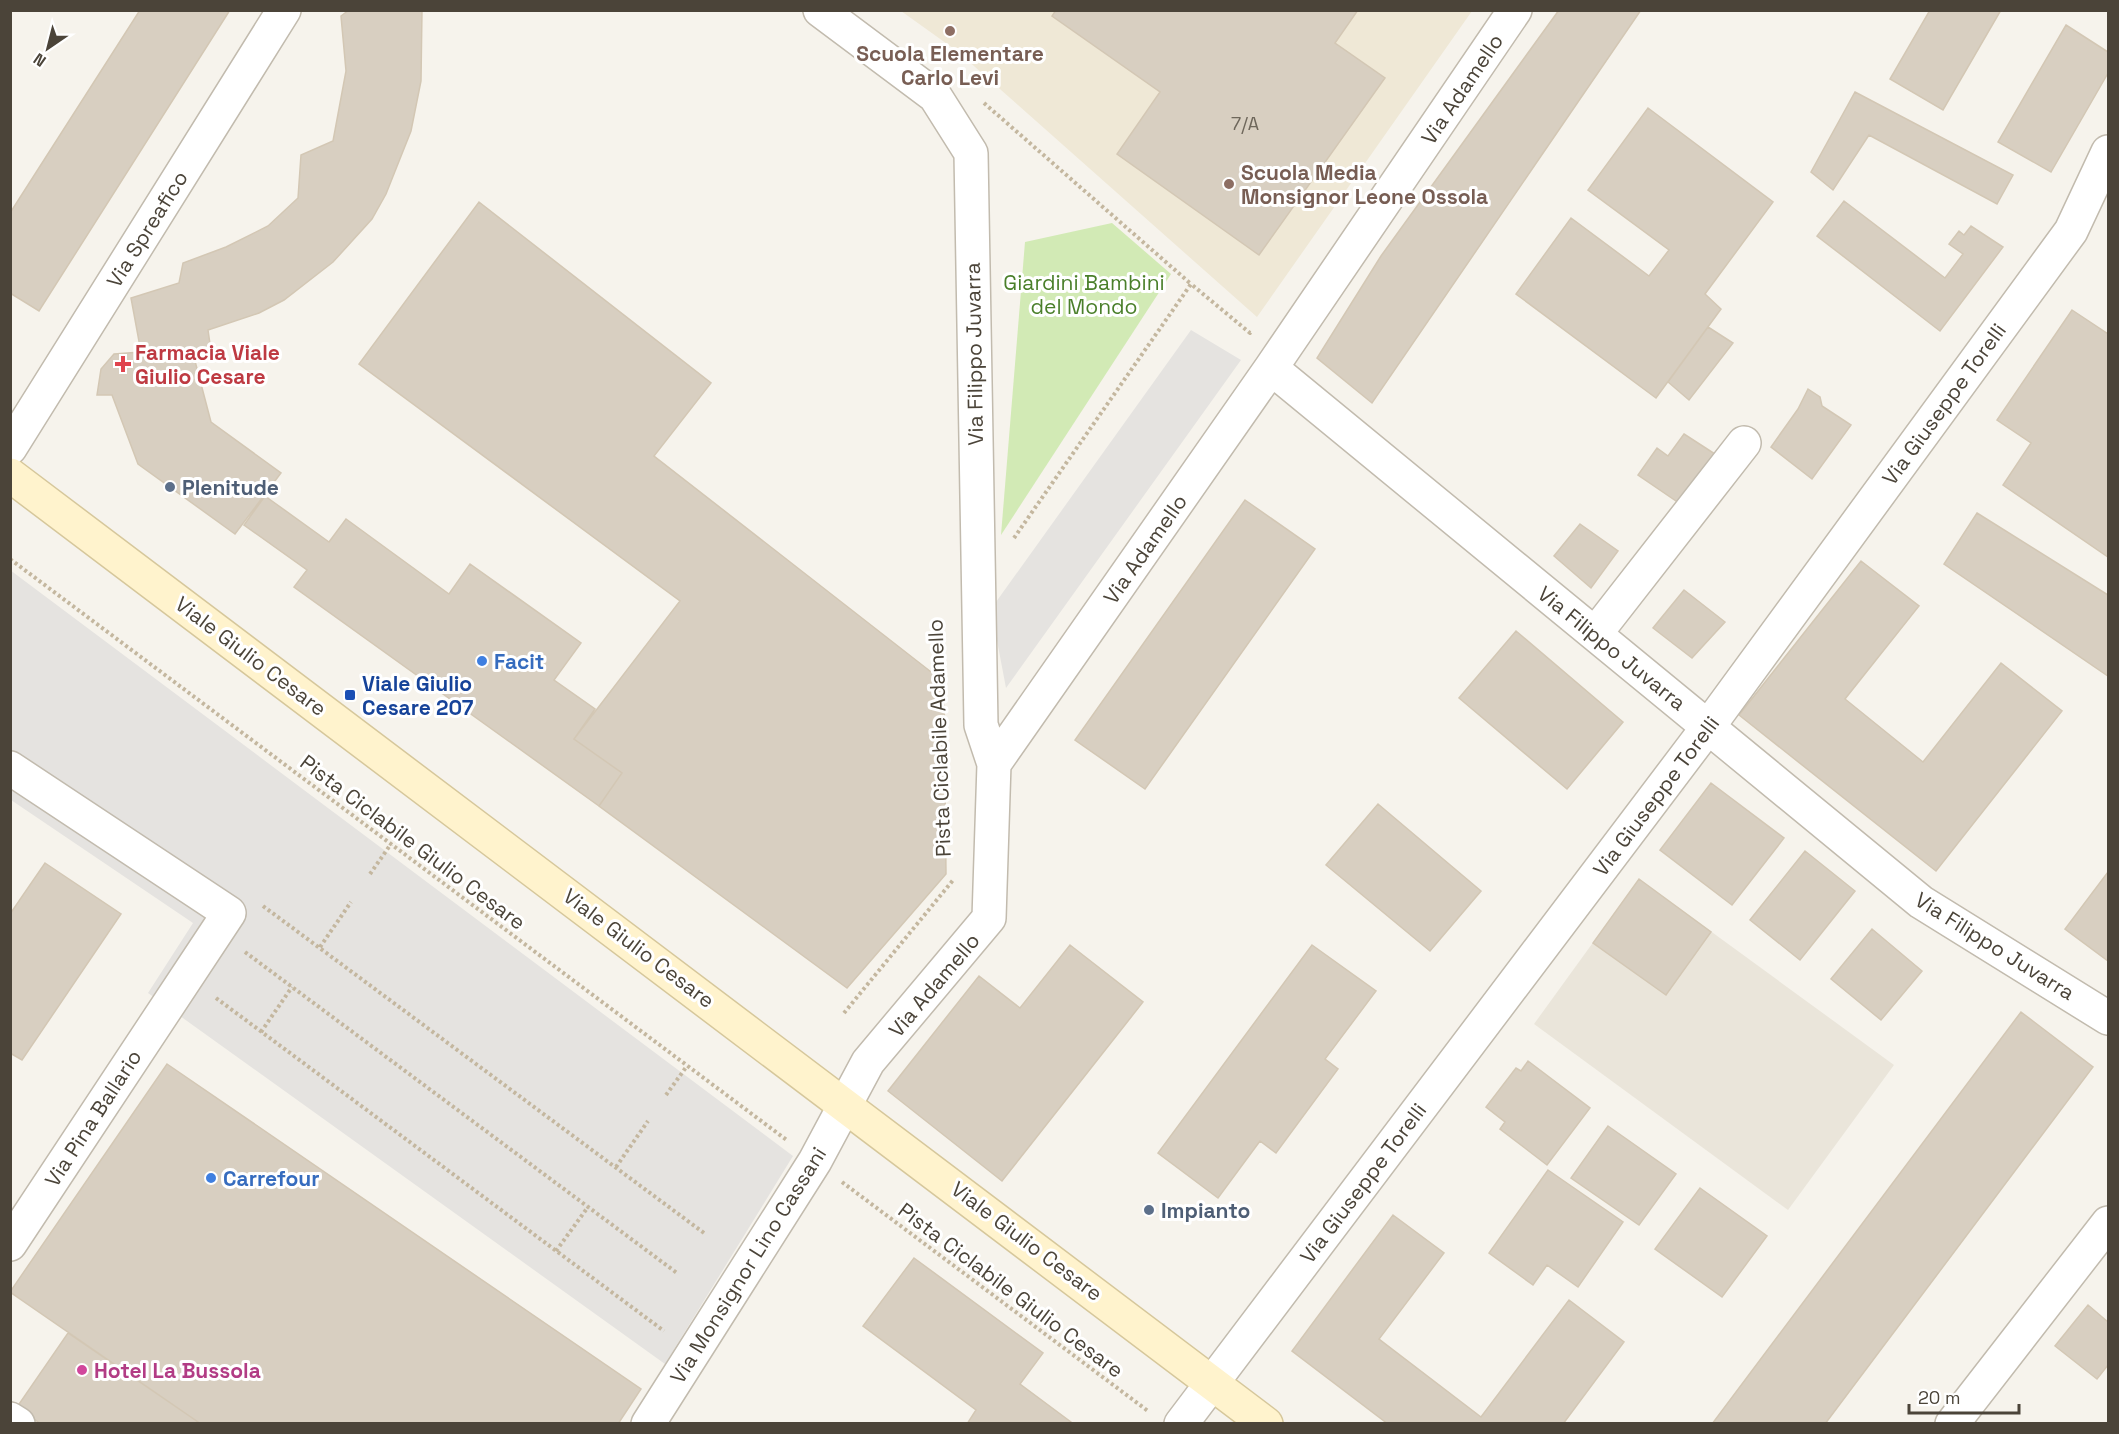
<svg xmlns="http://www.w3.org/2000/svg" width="2119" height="1434" viewBox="0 0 2119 1434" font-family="'Space Grotesk',sans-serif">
	<rect width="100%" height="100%" fill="#f6f3ec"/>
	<path fill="#eae5da" d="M1639,879L1894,1065L1788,1210L1534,1024Z"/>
	<path fill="#efe8d6" d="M901,11H1472L1257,317L957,51Z"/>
	<path fill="#d2eab5" d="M1112,223L1171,274L1001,535L1025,242Z"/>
	<path fill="#e5e3e0" d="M1191,330L1241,360L1006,688L991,609Z
		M10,570L793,1156L665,1364L148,993L193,923L11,800Z"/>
	<path fill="#d8cfc1" stroke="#d3c7b4" stroke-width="1.5" d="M140,10H230L39,311L10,293V213Z
		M349,10H422L421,81L411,131L386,194L372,219L333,262L284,300L259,313L208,330L212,358L195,361L211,422L281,473L235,534L138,464L112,395H97L101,369L114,354L141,352L131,298L179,283L183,263L226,247L268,226L298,198L301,155L333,141L346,71L341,16Z
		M1056,10H1358L1335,43L1385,78L1259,255L1117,154L1160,92L1052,16Z
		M1559,10H1641L1372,403L1317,358L1381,256Z
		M1930,10H2001L1943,110L1890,79Z
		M2066,25L2108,52V73L2051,172L1998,142Z
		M1855,92L2013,175L1997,204L1869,135L1833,190L1811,172Z
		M1648,108L1773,202L1705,294L1721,309L1656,398L1516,294L1571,218L1649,276L1669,250L1588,190Z
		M1844,201L1945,278L1963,254L1949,244L1959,231L1964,235L1971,226L2003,247L1940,331L1817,236Z
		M479,202L711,383L654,456L944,682L946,874L847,988L599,806L622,773L574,739L680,601L359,364Z
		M2072,310L2108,334V557L2003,485L2031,443L1997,420Z
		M1708,327L1733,343L1689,400L1668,382Z
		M1808,389L1820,397L1822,406L1851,425L1812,479L1771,447L1798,409Z
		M1684,434L1715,454L1679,503L1638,475L1657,448L1668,456Z
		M265,496L329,542L346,519L449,594L470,564L581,643L554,680L595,709L574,739L622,773L599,806L294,587L307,570L244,525Z
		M1245,500L1315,549L1145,789L1075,740Z
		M1977,513L2108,595V676L1944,564Z
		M1580,524L1618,551L1591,588L1554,556Z
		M1861,561L1919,606L1845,699L1923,762L2001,663L2062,711L1936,871L1739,715Z
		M1684,590L1725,622L1692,658L1653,628Z
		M1516,631L1623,722L1567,789L1459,698Z
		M1711,783L1784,838L1732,905L1660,850Z
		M1378,804L1481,891L1430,951L1326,865Z
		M1805,851L1855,891L1800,960L1750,920Z
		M45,863L121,914L22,1060L10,1053V914Z
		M2108,872V961L2065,929Z
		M1639,879L1711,932L1666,995L1593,943Z
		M1872,929L1922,971L1881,1020L1831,979Z
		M1070,945L1143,1002L1002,1181L888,1091L979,976L1020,1008Z
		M1312,945L1376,991L1325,1059L1338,1069L1276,1153L1260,1141L1218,1198L1158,1153Z
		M2021,1012L2093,1067L1825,1424H1712Z
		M1528,1061L1590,1108L1547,1165L1500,1129L1505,1122L1486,1107L1516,1068L1521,1071Z
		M167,1064L641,1389L618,1424H201L10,1292Z
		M1608,1126L1676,1174L1639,1225L1571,1178Z
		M1548,1170L1623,1222L1578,1287L1547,1265L1533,1285L1489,1253Z
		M1700,1188L1767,1236L1722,1297L1655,1249Z
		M1393,1215L1444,1253L1379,1339L1481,1417L1569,1300L1624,1342L1563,1424H1388L1292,1351Z
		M914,1258L1043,1353L1020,1384L1071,1422L1069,1424H967L976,1410L863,1326Z
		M2088,1305L2108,1322V1365L2097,1379L2055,1346Z
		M68,1333L201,1424H41L17,1407Z"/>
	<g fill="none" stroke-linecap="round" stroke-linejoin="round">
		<g stroke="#c2bbae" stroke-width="36">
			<path id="street" d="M820,10L935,96L971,153L981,725L994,764
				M1271,368L1921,902L2108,1018
				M10,448L284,10
				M1595,634L1744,443
				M10,768L229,913L10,1244
				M10,1419L18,1424
				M648,1424L815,1161L868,1062L989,918L994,764L1271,368L1515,10
				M1181,1424L1708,727L2071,231L2108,152
				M1952,1424L2108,1223"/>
		</g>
		<g stroke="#d6c79b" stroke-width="36">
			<path id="secondary" d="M10,475L1266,1424"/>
		</g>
		<path stroke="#c4b79f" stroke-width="4" stroke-dasharray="3 3" stroke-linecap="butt" d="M984,103L1191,284
			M1014,538L1191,284L1250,333L1252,330
			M10,559L788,1141
			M370,874L391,844
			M263,906L704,1233
			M320,947L351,902
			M245,952L677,1273
			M216,998L664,1331
			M844,1013L954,879
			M261,1032L292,987
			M666,1095L687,1066
			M616,1167L648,1121
			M842,1182L1148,1411
			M556,1251L588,1207"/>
		<use href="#street" stroke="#fff" stroke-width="33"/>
		<use href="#secondary" stroke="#fff3cd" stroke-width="33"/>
	</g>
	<g fill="#8d6e63" stroke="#fff" stroke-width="2">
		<circle cx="950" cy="31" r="6"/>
		<circle cx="1229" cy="184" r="6"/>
	</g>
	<path fill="#e0444e" stroke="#fff" stroke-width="2" d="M120 355h6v6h6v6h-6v6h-6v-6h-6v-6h6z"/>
	<g fill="#5c6f8a" stroke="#fff" stroke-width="2">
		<circle cx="170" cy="487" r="6"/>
		<circle cx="1149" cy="1210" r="6"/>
	</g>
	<g fill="#3f7fe0" stroke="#fff" stroke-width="2">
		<circle cx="482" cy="661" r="6"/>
		<circle cx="211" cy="1178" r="6"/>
	</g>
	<rect fill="#1a4fb4" stroke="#fff" stroke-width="2" x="344" y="689" width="12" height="12" rx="3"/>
	<circle fill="#d1479c" stroke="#fff" stroke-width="2" cx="82" cy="1370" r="6"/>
	<g text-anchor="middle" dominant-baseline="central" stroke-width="6" stroke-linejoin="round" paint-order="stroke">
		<g font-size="18" fill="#6e675b">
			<text x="1245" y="123">7/A</text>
		</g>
		<g font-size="21" font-weight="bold" fill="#785e54" stroke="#fff">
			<text x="950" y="53">Scuola Elementare<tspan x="950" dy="24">Carlo Levi</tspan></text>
			<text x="1241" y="172" text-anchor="start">Scuola Media<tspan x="1241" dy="24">Monsignor Leone Ossola</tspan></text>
		</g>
		<g font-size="21" fill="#4b4439" stroke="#fff">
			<text transform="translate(1462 89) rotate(-56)">Via Adamello</text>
			<text transform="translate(147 229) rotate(-58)">Via Spreafico</text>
			<text transform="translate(974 354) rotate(-91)">Via Filippo Juvarra</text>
			<text transform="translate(1944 404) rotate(-54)">Via Giuseppe Torelli</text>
			<text transform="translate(1145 549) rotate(-55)">Via Adamello</text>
			<text transform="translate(1612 648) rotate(39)">Via Filippo Juvarra</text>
			<text transform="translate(251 656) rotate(37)">Viale Giulio Cesare</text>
			<text transform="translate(939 738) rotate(-92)">Pista Ciclabile Adamello</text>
			<text transform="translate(1656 796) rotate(-53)">Via Giuseppe Torelli</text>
			<text transform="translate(413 842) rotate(37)">Pista Ciclabile Giulio Cesare</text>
			<text transform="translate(1995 946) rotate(32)">Via Filippo Juvarra</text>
			<text transform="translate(639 948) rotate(37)">Viale Giulio Cesare</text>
			<text transform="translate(934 985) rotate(-50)">Via Adamello</text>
			<text transform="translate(93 1118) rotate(-57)">Via Pina Ballario</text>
			<text transform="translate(1363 1183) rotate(-53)">Via Giuseppe Torelli</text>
			<text transform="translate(1027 1241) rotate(37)">Viale Giulio Cesare</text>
			<text transform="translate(748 1265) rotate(-58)">Via Monsignor Lino Cassani</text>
			<text transform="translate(1011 1290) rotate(37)">Pista Ciclabile Giulio Cesare</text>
		</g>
		<g font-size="21" fill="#4a7f2a" stroke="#fff">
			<text x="1084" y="282">Giardini Bambini<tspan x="1084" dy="24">del Mondo</tspan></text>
		</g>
		<g font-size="21" font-weight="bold" fill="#be3a42" stroke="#fff" text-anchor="start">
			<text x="135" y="352">Farmacia Viale<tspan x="135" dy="24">Giulio Cesare</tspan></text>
		</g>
		<g font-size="21" font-weight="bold" fill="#4e5e75" stroke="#fff" text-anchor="start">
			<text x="182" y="487">Plenitude</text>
			<text x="1161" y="1210">Impianto</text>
		</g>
		<g font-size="21" font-weight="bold" fill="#366cbe" stroke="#fff" text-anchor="start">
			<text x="494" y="661">Facit</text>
			<text x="223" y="1178">Carrefour</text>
		</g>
		<g font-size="21" font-weight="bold" fill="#164399" stroke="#fff" text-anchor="start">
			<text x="362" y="683">Viale Giulio<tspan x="362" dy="24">Cesare 207</tspan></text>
		</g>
		<g font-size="21" font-weight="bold" fill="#b23c85" stroke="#fff" text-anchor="start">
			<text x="94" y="1370">Hotel La Bussola</text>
		</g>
	</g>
	<rect width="2119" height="1434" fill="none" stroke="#4b4439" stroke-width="24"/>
	<g transform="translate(48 48) rotate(215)" stroke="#ffffff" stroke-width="4.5" paint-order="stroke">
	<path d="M0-4.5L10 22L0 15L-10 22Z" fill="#4b4439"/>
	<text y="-9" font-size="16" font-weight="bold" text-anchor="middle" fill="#4b4439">N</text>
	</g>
	<path d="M1909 1404v9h110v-9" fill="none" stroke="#4b4439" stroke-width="3"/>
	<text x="1918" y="1404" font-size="18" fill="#4b4439" stroke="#ffffff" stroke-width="4.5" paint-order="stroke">20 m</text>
</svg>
